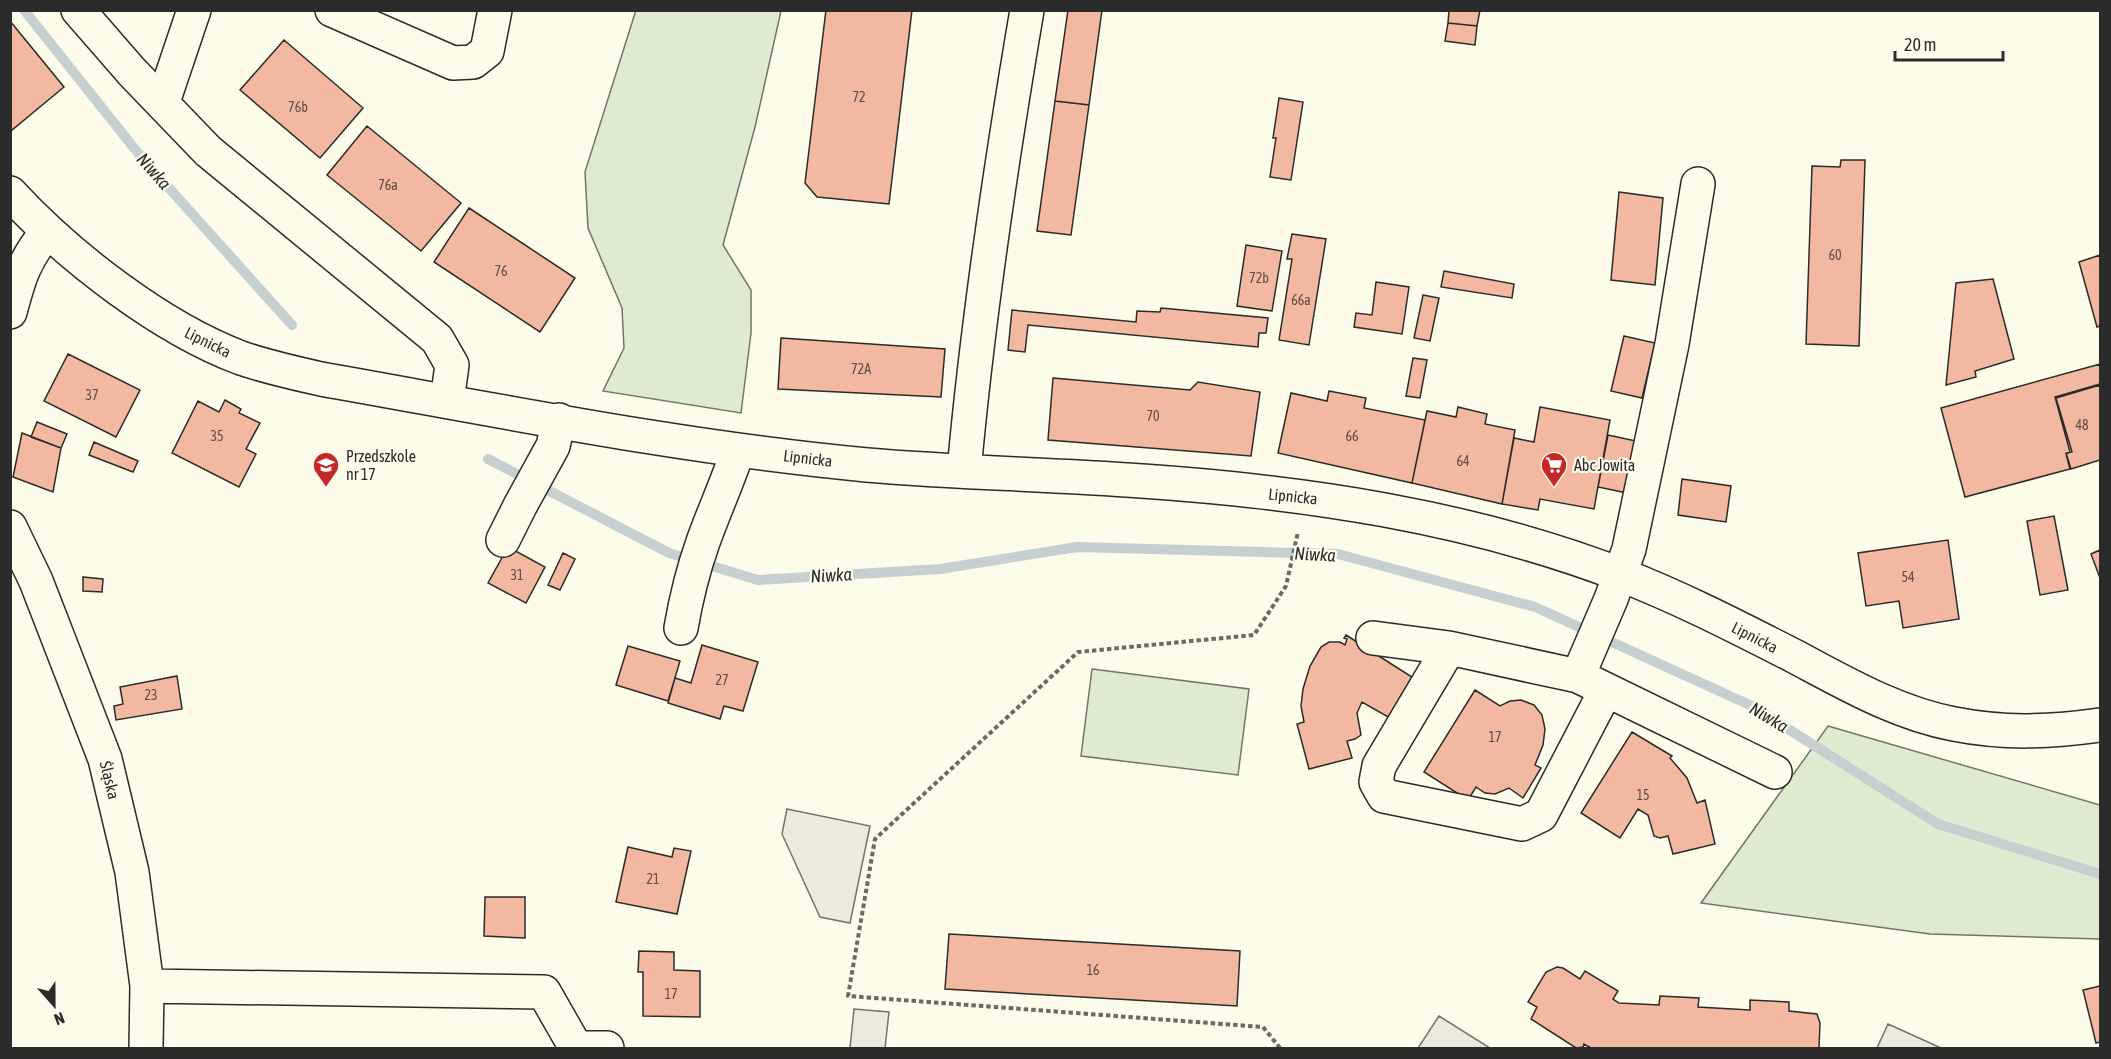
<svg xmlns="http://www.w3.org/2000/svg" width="2111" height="1059" viewBox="0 0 2111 1059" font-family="'Asap Condensed',sans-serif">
	<rect width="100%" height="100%" fill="#fdfbea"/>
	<path fill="#deebd1" stroke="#74746e" stroke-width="1.5" d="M636,10L781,11L755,127L723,245L751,290V333L741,413L603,391L624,348L622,308L588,228L585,172Z
		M1092,669L1249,689L1238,775L1081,756Z
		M1828,726L2100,805V939L1930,934L1701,903Z"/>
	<path fill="#eceadb" stroke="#74746e" stroke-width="1.5" d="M787,809L870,826L850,923L820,917L782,834Z
		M854,1009L889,1012L885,1048H850Z
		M1439,1016L1490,1048H1418Z
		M1888,1024L1941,1048H1877Z"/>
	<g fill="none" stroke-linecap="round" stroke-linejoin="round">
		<path stroke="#c7d0d0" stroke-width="10" d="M24,10L142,158L292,325
			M488,459L669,553L758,580L940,569L1077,547L1338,554L1535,607L1752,706L1938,824L2100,874"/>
	</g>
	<path fill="#f2b8a0" stroke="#2b2b2b" stroke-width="1.5" d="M826,10H912L889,204L817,197L805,183Z
		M1068,10H1102L1089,105L1055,101Z
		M1449,10H1480L1477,26L1448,23Z
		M10,21L64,87L12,130L10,129Z
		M1448,23L1477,26L1475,45L1445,41Z
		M284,40L363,108L320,158L240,90Z
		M1279,98L1303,102L1291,180L1270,177L1276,138H1273Z
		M1055,101L1089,105L1071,235L1037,231Z
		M367,126L461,203L421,251L327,175Z
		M1841,160H1865L1859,346L1806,344L1812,166L1840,167Z
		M1619,192L1663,198L1655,285L1611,280Z
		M469,208L575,278L540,332L434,262Z
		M1292,234L1326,239L1309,345L1279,340L1292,259H1287Z
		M1246,245L1282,251L1272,311L1237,306Z
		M2100,255V326L2097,327L2079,262Z
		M1444,271L1514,284L1512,298L1441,287Z
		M1993,279L2014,359L1975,371L1976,377L1946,385L1956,283Z
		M1376,282L1409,287L1402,334L1354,327L1356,313L1372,315Z
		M1423,295L1439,298L1430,341L1414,338Z
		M1161,308L1268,318L1266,333H1259L1258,347L1028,325L1025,352L1008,350L1012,310L1136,322L1137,311L1160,312Z
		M1624,336L1655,343L1642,398L1611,391Z
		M781,338L945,349L941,397L778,389Z
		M68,354L140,390L116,437L44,401Z
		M1413,358L1427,360L1420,398L1406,396Z
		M2100,364V384L2055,397L2070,452L2066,454L2070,469L1965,497L1941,408Z
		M1053,378L1190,390L1198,382L1260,392L1251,456L1048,440Z
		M2100,385V460L2071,469L2066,453L2072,452L2056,398Z
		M1329,391L1366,398L1364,408L1425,420L1412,483L1278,453L1291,393L1327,401Z
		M225,400L241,409L239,413L260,423L246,449L256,454L239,487L172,453L198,401L219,412Z
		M1458,407L1487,414L1485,424L1515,430L1502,504L1412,483L1427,411L1456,417Z
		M1540,407L1610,420L1594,509L1540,499L1538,510L1502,504L1514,438L1534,442Z
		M37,422L67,434L61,448L31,437Z
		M22,433L61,448L53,492L13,477Z
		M1608,435L1636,441L1627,493L1598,487Z
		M94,442L138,461L133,472L89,455Z
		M1682,479L1731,486L1726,522L1678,515Z
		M2054,516L2068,590L2040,595L2027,521Z
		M1948,540L1959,619L1903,628L1899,601L1866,606L1858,553Z
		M508,547L545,567L526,603L488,583Z
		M2100,550V578L2091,554Z
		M563,553L575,559L560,590L548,585Z
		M83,577L103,579L102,592L83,591Z
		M1346,635L1415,679L1390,718L1362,702L1357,713L1361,735L1355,739L1347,741L1352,758L1309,769L1297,724L1304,722L1301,706L1303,689L1310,666L1321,647L1329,642H1340L1345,645L1347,639L1344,638Z
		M702,645L758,662L743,711L724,706L720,719L668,703L675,678L691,683Z
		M628,646L680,661L668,701L616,685Z
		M177,676L182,709L116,720L114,706L123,704L120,687Z
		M1475,690L1500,706L1510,701L1521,700L1534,705L1542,715L1545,729L1543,745L1535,765L1541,768L1523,798L1509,788L1495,794L1485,793L1476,787L1468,800L1424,772Z
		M1632,732L1672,756L1670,758L1687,778L1697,803L1705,800L1715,844L1673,854L1668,836L1660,838L1654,836L1648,815L1638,809L1620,838L1581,813Z
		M628,847L672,857L674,848L691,851L677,914L616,902Z
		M485,897H525V938L484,936Z
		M949,934L1240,951L1237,1006L945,989Z
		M639,951L674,952V970L700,971V1017L643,1016V972H638Z
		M1557,967L1563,968L1580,979L1585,971L1618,991L1613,999L1619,1003L1659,1005L1660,996L1699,998L1698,1007L1750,1010V1000L1789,1002V1011L1817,1014L1820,1023L1819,1048H1591L1584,1044L1583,1047L1576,1048L1531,1019L1537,1007L1528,1002L1546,972Z
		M2100,986V1042L2096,1043L2083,990Z"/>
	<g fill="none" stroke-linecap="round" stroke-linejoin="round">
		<g stroke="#2b2b2b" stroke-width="36">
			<path id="minor" d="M78,10L132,72L208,151L437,339L452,365L447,401
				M332,10L453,63L473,62L487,51L495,10
				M163,102L194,10
				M1698,184L1672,344L1629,549L1611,599L1578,676L1775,772
				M10,193C68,256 161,328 241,358C267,367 294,373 321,379C502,411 684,448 867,465C958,473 1050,474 1142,481C1304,492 1467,516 1619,574C1679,597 1737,627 1794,656C1845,683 1896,713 1954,724C2005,734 2050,732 2100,725
				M10,312C19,278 24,260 47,232
				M964,471C978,317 1001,163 1027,10
				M10,527L36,581L105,759L132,872L147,986L146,1048
				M503,540L520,506L553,446L559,420
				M681,628C686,599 693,570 703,542C714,511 728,481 738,450
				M1373,638L1449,648L1578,676
				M1449,648L1379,766L1376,782L1384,796L1522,824L1541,815L1606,690
				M147,986L544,992L576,1048H607"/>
		</g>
		<path stroke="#6a6964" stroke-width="4" stroke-dasharray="4.5 3" stroke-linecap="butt" d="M1280,1048L1263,1027L848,996L875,839L1078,652L1254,635L1286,586L1298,532"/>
		<use href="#minor" stroke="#fdfbea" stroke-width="33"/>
	</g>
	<defs>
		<g id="school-pin" transform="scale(1.35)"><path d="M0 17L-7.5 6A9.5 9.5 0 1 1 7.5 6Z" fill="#c62828" stroke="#fdfbea"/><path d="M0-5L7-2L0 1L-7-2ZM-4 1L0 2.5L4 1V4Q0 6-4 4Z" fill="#fff"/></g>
		<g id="supermarket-pin" transform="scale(1.35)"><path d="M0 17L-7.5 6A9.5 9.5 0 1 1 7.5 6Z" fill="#c62828" stroke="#fdfbea"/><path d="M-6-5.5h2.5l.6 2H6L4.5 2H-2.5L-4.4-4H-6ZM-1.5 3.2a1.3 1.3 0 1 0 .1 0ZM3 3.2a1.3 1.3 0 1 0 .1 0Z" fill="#fff"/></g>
	</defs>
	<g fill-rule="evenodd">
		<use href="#school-pin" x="326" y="465"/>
		<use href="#supermarket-pin" x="1554" y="465"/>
	</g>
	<g text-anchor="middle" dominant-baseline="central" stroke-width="4.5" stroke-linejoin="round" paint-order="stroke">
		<g font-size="14" fill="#5d4e48">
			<text x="859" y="97">72</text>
			<text x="298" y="107">76b</text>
			<text x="388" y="185">76a</text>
			<text x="1835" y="255">60</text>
			<text x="501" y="271">76</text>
			<text x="1259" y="278">72b</text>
			<text x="1301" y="300">66a</text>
			<text x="861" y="369">72A</text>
			<text x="92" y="395">37</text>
			<text x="1153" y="416">70</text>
			<text x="2082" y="425">48</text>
			<text x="217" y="436">35</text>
			<text x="1352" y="436">66</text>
			<text x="1463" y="461">64</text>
			<text x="517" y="575">31</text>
			<text x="1908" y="577">54</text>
			<text x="722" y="680">27</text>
			<text x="151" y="695">23</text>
			<text x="1495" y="737">17</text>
			<text x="1643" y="795">15</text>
			<text x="653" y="879">21</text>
			<text x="1093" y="970">16</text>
			<text x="671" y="994">17</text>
		</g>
		<g font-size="16" fill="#2b2b2b" stroke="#fdfbea">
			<text transform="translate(208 342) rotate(26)">Lipnicka</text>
			<text transform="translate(808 458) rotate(7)">Lipnicka</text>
			<text transform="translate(1293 496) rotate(6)">Lipnicka</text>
			<text transform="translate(1755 637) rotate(27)">Lipnicka</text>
			<text transform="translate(110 780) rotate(76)">Śląska</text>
		</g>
		<g font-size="16" fill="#2b2b2b" stroke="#fdfbea" text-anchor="start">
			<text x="346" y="456">Przedszkole<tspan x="346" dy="18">nr 17</tspan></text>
			<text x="1574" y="465">Abc Jowita</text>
		</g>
		<g font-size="18" font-style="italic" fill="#2b2b2b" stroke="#fdfbea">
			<text transform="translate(154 171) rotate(49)">Niwka</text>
			<text transform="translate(1315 554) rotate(3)">Niwka</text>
			<text transform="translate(831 575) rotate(-3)">Niwka</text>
			<text transform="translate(1769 717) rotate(31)">Niwka</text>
		</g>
	</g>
	<rect width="2111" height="1059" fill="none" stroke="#2b2b2b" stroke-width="24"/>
	<g transform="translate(54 1005) rotate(159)" stroke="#fdfbea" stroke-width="4.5" paint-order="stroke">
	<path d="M0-4.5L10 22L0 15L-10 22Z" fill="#2b2b2b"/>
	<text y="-9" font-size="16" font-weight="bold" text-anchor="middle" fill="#2b2b2b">N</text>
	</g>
	<path d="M1895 51v9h108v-9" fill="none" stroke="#2b2b2b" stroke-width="3"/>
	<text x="1904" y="51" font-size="18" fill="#2b2b2b" stroke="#fdfbea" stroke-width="4.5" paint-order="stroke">20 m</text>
</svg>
